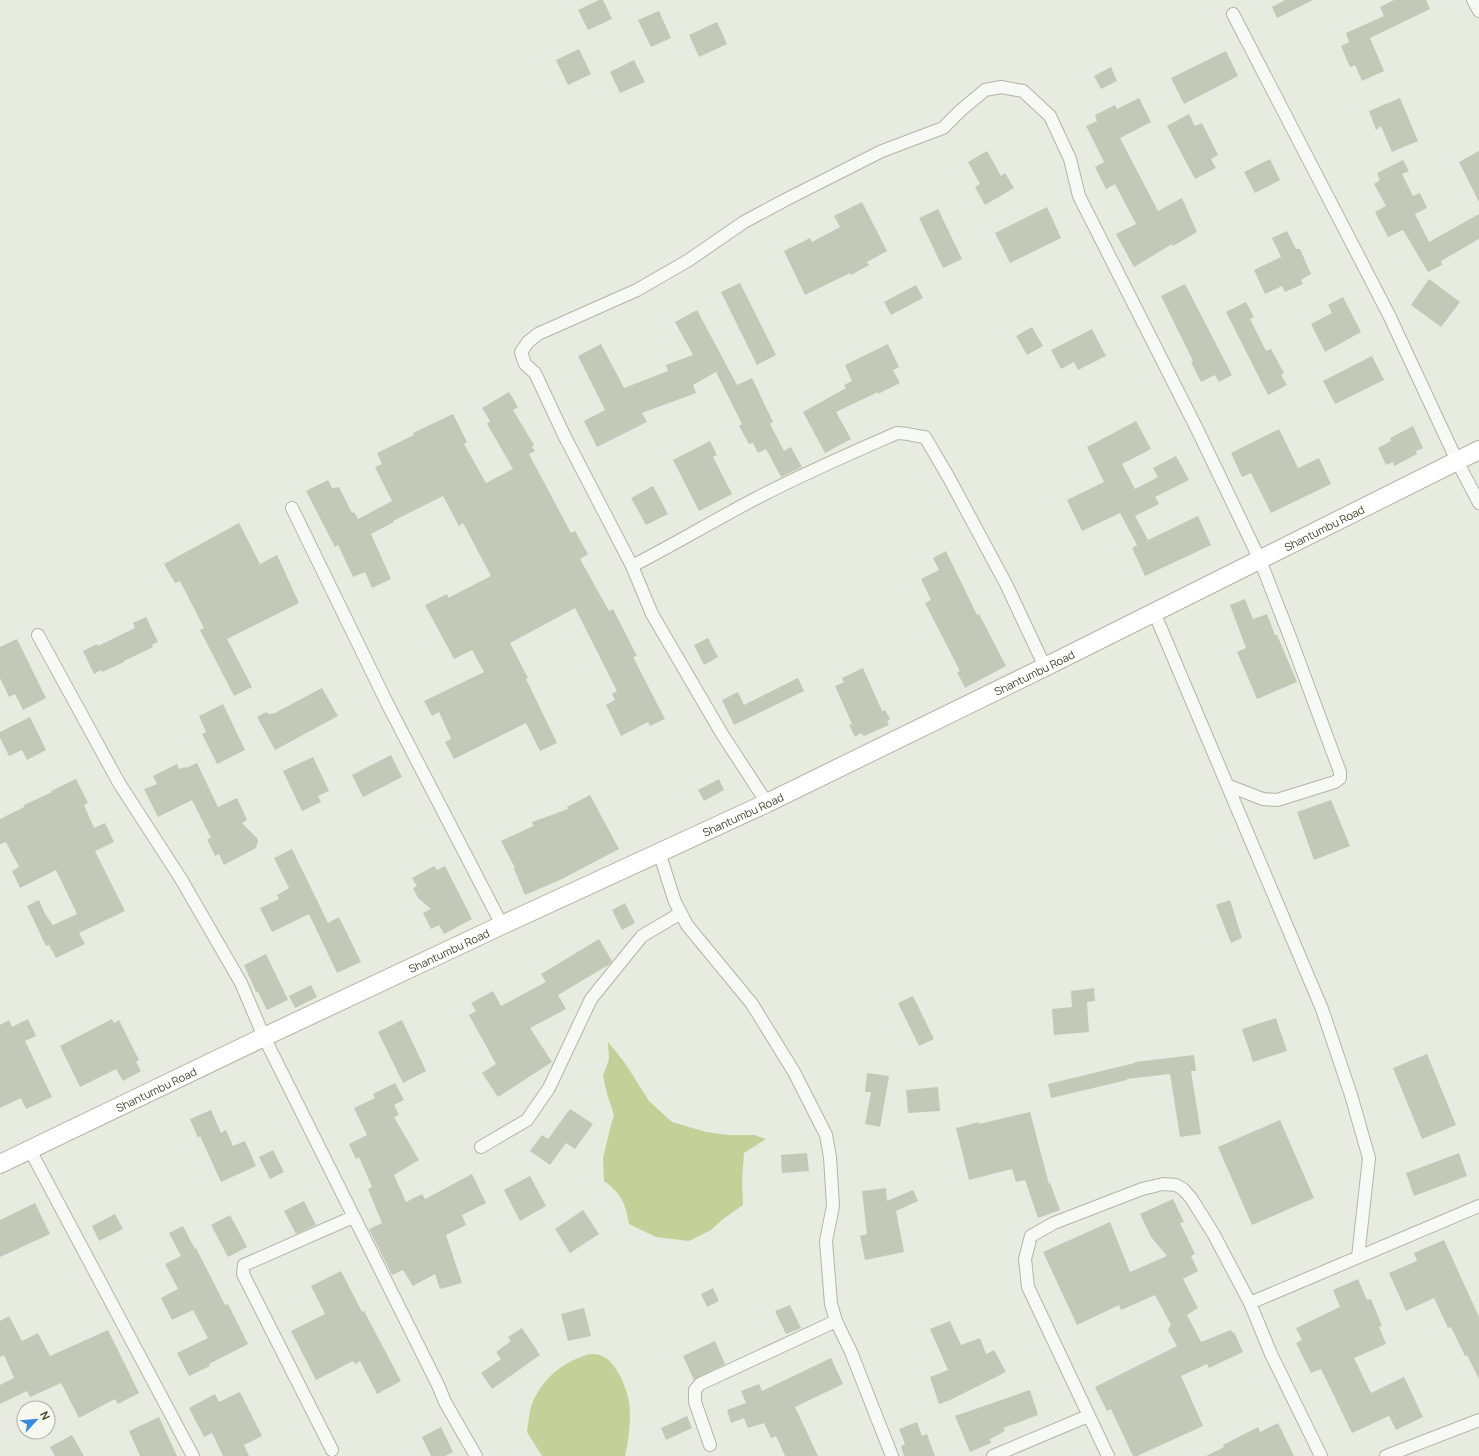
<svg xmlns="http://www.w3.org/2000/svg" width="1479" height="1456" viewBox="0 0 1479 1456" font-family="Manrope,sans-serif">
	<rect width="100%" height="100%" fill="#e8ebe0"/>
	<path fill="#c5cf98" d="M608,1042L625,1063L649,1101L672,1122L706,1132L728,1135H754L766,1139L744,1153L742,1180L743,1205L723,1219L711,1230L689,1241L656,1237L629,1224C626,1204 621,1193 604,1181L603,1158L611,1125L614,1115L607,1094L603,1076L609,1059Z
		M590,1354C594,1354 599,1354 602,1356C615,1361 625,1384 628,1397C632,1413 629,1440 625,1456H542L527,1432C528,1424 529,1415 531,1407C540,1380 563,1361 590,1354Z"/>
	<path fill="#c3c9b7" d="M599,0H603L612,19L588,30L578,10Z
		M1285,0H1313L1277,18L1272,7Z
		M1394,0H1426L1430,9L1370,38L1384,71L1362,81L1355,65L1350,67L1341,46L1349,42L1346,33L1384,16L1380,7Z
		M659,11L671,38L651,47L638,20Z
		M717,22L727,44L699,57L689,35Z
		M579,49L591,74L568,85L556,60Z
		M1226,51L1238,76L1184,104L1171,78Z
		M634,60L645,82L620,93L610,72Z
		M1111,67L1117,81L1101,89L1094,76Z
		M1139,98L1151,122L1120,138L1158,211L1182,198L1197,232L1173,246L1172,244L1134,267L1116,234L1136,224L1115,184L1106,189L1095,167L1104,162L1086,126L1097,121L1095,115L1115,105L1117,109Z
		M1400,98L1418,141L1392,152L1381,126L1376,130L1369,111Z
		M1189,114L1195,126L1202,123L1218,155L1211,159L1216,168L1195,179L1167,126Z
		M987,151L1001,176L1005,173L1014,188L985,205L975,187L980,184L968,162Z
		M1479,151V202L1459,162Z
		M1270,159L1280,180L1255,193L1244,172Z
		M1403,160L1409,171L1402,174L1413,196L1420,193L1427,208L1415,214L1429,242L1479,214V239L1441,261L1442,265L1428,272L1403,230L1388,237L1375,212L1386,206L1374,184L1380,180L1377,173Z
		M862,202L887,251L867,262L869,265L851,275L850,273L805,295L784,251L810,238L812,242L840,227L834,216Z
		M1047,207L1061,238L1010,263L995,233Z
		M938,209L962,259L943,268L919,218Z
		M1287,231L1296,249H1300L1311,274L1301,280L1303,284L1285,292L1282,286L1265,294L1254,270L1281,257L1272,238Z
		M1429,279L1460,302L1441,327L1411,305Z
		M740,283L776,355L757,365L721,292Z
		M1185,284L1232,375L1219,382L1215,375L1201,382L1191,362L1193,361L1161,296Z
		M916,285L923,298L891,315L884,302Z
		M1343,297L1361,332L1325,352L1311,324L1332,313L1328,305Z
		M1246,302L1254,317L1250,319L1266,351L1271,349L1284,373L1281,375L1287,385L1268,395L1226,312Z
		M697,310L737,385L752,378L773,422L770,424L784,451L791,447L802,467L781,477L766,449L758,453L753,443L749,444L739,426L742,424L716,372L693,385L696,393L642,413L647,422L597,447L584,421L605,410L578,356L601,344L624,388L668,371L666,365L693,355L675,322Z
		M1032,327L1043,346L1027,355L1016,336Z
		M1092,329L1106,356L1078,370L1074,362L1061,369L1051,350Z
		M888,344L899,367L893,370L900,383L878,394V392L836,412L851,439L825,453L803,412L846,388L844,385L852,381L845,365Z
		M1372,356L1384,380L1335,404L1323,381Z
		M509,392L518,407L513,410L534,445L532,447L535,451L529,454L571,533L575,531L588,554L580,559L609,611L613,609L637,656L633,657L665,719L650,726L648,722L621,736L606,705L615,700L612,694L617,691L575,608L510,643L528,678L526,679L557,743L540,751L526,723L454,759L445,742L451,739L450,736L439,712L432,716L424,701L484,672L472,650L454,659L425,605L447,594L448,598L491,576L463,523L459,526L443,496L393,521L394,522L371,534L391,579L372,588L365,572L353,577L338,545L335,547L306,491L328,480L332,488L339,487L352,513L354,512L358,519L392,501L375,467L382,464L377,453L414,435L413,433L453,414L467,442L464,444L486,483L513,469L487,424L490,421L482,408Z
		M1136,421L1151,449L1122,464L1135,489L1158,477L1153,468L1176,456L1189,480L1155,497L1159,504L1135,516L1148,540L1198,516L1211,545L1145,576L1132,548L1137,545L1120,513L1082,531L1067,500L1104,482L1087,447Z
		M1413,426L1423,448L1416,451L1417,454L1394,466L1393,462L1386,465L1378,448L1391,441L1390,438Z
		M1279,429L1298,468L1319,458L1331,484L1271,513L1251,473L1242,477L1231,453Z
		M710,441L717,455L713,457L732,494L699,511L673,460Z
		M653,486L668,514L646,525L631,498Z
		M239,523L260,564L277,555L299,603L227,639L252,687L234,696L200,630L204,628L180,581L175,583L164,564Z
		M946,551L977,615L979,614L1006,666L965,688L957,672L960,671L925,603L931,600L921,579L939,570L933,558Z
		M1245,599L1253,619L1267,614L1275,635H1277L1297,682L1257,699L1237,652L1246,648L1230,605Z
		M146,617L158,642L152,645L153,647L124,661V662L102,672L101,670L94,674L83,651L97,644L98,646L135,628L133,623Z
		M708,638L718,657L704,665L694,645Z
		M17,639L46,698L23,710L15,694L9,697L0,678V647Z
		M863,668L882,711L885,710L890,719L887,721L889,725L864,736L861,733L855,737L849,725L852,724L835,686L844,682L842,678Z
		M798,678L804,691L734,725L722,700L738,692L744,705Z
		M322,688L338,716L275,750L257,717L266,712L269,714L273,713V714Z
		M223,704L245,750L217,764L202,734L206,732L199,716Z
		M30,717L46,750L27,760L22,750L9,756L0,738V732Z
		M391,755L402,777L363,797L352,775Z
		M313,757L329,791L318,796L321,802L302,811L283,771Z
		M197,763L218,807L237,798L247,820L242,823L257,838L258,841L256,848L224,865L219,854L215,856L207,839L211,838L192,800L158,817L144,789L157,784L153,776L177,764L179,769L185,767L186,768Z
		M76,779L88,803L84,805L94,828L105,823L114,842L95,851L125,911L79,933L85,944L56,958L49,945L46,946L27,906L39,900L45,914L53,925L77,914L56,870L20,888L12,871L19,867L6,842L0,844V819L24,807V805L52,792L51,791Z
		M719,779L724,790L704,801L698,790Z
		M590,795L619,849L562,879L525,895L514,869L515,868L501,841L533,826L532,822L568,809L567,807Z
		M1331,800L1350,846L1314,860L1297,812Z
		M292,849L328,923L339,917L361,962L337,973L309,914L272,932L260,908L279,899L277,895L289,888L274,858Z
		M434,866L437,870L445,866L472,919L444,934L439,925L431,929L423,913L431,909L418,898L413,888L417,886L412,878Z
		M1230,900L1242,938L1231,943L1216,905Z
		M625,903L635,923L622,930L612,910Z
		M599,939L612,961L610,964L558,995L566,1009L530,1028L552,1062L498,1097L482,1073L496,1064L469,1015L476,1011L471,1003L493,991L501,1006L546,982L541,974Z
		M266,954L288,1000L267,1010L258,992H256L244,965Z
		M311,985L317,997L295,1008L289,996Z
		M1094,988L1095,1001L1087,1002L1089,1032L1054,1035L1052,1009L1072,1007L1071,991Z
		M913,996L934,1039L919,1046L898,1003Z
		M1276,1018L1287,1051L1253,1062L1242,1029Z
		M28,1019L36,1036L25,1041L52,1097L26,1109L21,1098L0,1108V1025L9,1020L12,1027Z
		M112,1019L114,1023L119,1020L139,1060L136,1062L141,1071L123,1081L116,1069L80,1087L60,1046Z
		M402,1020L426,1071L403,1083L378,1032Z
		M1427,1054L1456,1125L1422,1139L1393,1068Z
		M1194,1055L1196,1071H1191L1201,1134L1180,1137L1170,1074L1127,1079V1080L1051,1098L1048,1084L1135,1063V1062Z
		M867,1073L889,1076L880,1127L865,1124L871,1092H865Z
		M395,1083L404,1100L394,1105L399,1115L394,1117L419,1160L394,1175L406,1202L422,1194L425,1199L472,1174L486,1203L462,1215L466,1225L446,1235L462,1283L440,1289L435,1274L413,1286L403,1270L392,1275L369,1229L382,1223L368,1189L372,1187L359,1157L356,1159L349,1144L367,1135L354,1108L375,1098L373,1094Z
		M938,1087L940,1111L908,1113L906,1090Z
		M570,1109L593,1124L575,1149L566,1143L550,1165L530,1151L542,1135L548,1139Z
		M211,1110L221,1133L226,1130L233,1146L245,1141L256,1166L221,1182L200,1136L198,1138L190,1119Z
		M1030,1112L1049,1184L1050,1183L1060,1210L1038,1218L1025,1180L1016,1182L1012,1169L969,1180L956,1128L979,1122V1124Z
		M1280,1120L1314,1198L1252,1225L1218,1147Z
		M273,1150L284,1172L270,1179L259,1157Z
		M807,1153L809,1171L782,1173L781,1155Z
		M1459,1153L1467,1176L1414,1196L1406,1173Z
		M530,1176L546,1206L520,1221L504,1190Z
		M886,1188L887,1201L913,1190L918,1201L896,1211L904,1252L865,1260L860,1236L867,1234L862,1191Z
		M1173,1199L1184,1222L1180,1223L1195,1254L1191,1256L1198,1271L1183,1279L1198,1308L1187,1315L1201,1342L1231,1330L1233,1333L1234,1332L1243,1352L1209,1368L1207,1364L1181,1376L1203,1426L1137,1456H1133L1111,1409L1107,1411L1095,1387L1177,1346L1168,1330L1171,1325L1155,1295L1121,1310L1119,1305L1077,1325L1043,1252L1110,1222L1130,1272L1167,1256L1151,1237L1140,1214Z
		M304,1201L316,1225L296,1234L284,1211Z
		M35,1203L50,1234L0,1257V1220Z
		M583,1210L599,1234L570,1253L555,1229Z
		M115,1214L123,1229L99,1241L92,1226Z
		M230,1215L247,1247L228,1257L211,1225Z
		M183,1226L195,1249L196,1248L225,1305L228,1304L248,1344L209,1364L210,1366L189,1376L177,1353L208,1338L193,1310L172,1320L161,1298L178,1289L165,1264L181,1256L169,1233Z
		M1444,1240L1479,1317V1379L1467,1355L1465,1356L1451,1327L1448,1328L1434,1298L1406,1311L1389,1273L1417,1261L1414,1253Z
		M341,1271L362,1312L364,1311L401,1381L377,1394L360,1361L355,1364L353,1361L316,1380L291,1331L325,1314L311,1286Z
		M1358,1279L1367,1300L1371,1299L1382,1326L1379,1327L1386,1344L1354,1358L1371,1393L1404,1377L1423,1417L1396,1430L1389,1416L1352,1433L1321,1369L1311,1373L1296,1343L1302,1340L1296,1328L1340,1307L1333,1290Z
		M713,1288L719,1301L707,1307L701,1294Z
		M790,1305L801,1328L786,1334L775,1311Z
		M584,1308L591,1336L568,1341L561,1314Z
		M9,1316L22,1341L38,1333L50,1356L108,1330L139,1393L118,1404L115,1399L79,1418L61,1383L30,1397L27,1391L0,1404V1385L14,1378L4,1355L0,1357V1321Z
		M950,1321L961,1345L980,1338L986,1354L994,1350L1006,1372L950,1400L939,1404L930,1377L948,1370L930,1329Z
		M522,1328L540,1355L492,1389L481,1373L501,1359L496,1352L511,1341L508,1337Z
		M715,1341L725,1364L694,1380L683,1356Z
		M831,1358L843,1384L795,1407L818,1456H785L776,1436L771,1438L764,1423L748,1428L744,1418L731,1423L727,1410L746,1403L741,1391L759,1384L762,1391Z
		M1030,1390L1038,1415L1003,1428L1005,1431L990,1439L991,1443L970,1452L955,1416Z
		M240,1392L262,1436L244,1445L249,1456H223L212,1433L204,1437L189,1408L215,1394L219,1402Z
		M687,1416L692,1428L666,1440L661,1428Z
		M159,1417L177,1456H140L129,1431Z
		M917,1422L922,1436L927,1434L935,1456H904L901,1446L905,1444L899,1429Z
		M1278,1423L1294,1456H1206L1224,1447L1223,1445L1258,1427L1260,1432Z
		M441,1427L453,1452L445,1456H431L422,1437Z
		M72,1435L84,1456H55L50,1447Z"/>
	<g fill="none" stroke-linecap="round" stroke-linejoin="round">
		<g stroke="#b1b6a5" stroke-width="14">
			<path id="street" d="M1473,0L1479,11
				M1233,14L1389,315L1457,461L1479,503
				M292,508L387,703L502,925
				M632,566C673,545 713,521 753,500C800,475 849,454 897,433C907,433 915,436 925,437L949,478L1006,584L1045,667
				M1154,612L1322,1009L1351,1095L1369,1158L1358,1257
				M38,635L119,783L181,879L241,983L264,1037L438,1385L445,1402L476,1456
				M767,803L722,734L652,614L632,566L564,435L535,373L525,364L521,352L528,342L538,334L637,290L689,260L744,222L787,199L882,151L943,128L960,111L985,90L1001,87L1023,91L1050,116L1070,159L1079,196L1196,427L1260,560L1290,637L1340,772V778L1335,782L1277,800L1263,799L1229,786
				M659,852L675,902L687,925L752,1004L794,1072L826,1135L830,1157L833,1206L826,1241L831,1304L836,1321L851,1352L892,1456
				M481,1147L527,1120L549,1088L591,999L642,936L681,913
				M30,1150L193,1456
				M1250,1303L1479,1206
				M710,1445L695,1402V1390L700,1384L836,1321
				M332,1450L243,1274L244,1265L353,1217
				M993,1456L1088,1416
				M1108,1456L1028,1287L1025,1259L1031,1236L1054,1223L1142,1189L1163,1184L1176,1185L1183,1189L1191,1198L1213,1233L1250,1303L1271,1354L1321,1456
				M1386,1456L1479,1420"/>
		</g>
		<g stroke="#b1b6a5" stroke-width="20">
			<g id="secondary">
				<path id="s1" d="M0,1164L264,1037L502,925L767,803L1045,667L1479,450"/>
			</g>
		</g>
		<use href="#street" stroke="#f7f9f4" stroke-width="12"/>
		<use href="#secondary" stroke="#fff" stroke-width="18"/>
	</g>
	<g text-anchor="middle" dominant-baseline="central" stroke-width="3" stroke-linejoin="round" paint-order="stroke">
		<g font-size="11" fill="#3c4527" stroke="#f6f8f0">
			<text stroke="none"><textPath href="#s1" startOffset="1469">Shantumbu Road</textPath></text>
			<text stroke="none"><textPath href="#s1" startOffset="1145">Shantumbu Road</textPath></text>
			<text stroke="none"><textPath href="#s1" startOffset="821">Shantumbu Road</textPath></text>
			<text stroke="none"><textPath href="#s1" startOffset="497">Shantumbu Road</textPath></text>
			<text stroke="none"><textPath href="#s1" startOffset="173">Shantumbu Road</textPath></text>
		</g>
	</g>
	<g transform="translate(36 1420) rotate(64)"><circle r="19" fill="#f6f8f0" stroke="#acb0a0"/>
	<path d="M0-3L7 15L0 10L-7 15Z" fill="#3889dd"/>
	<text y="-6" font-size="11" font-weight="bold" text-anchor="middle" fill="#3c4527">N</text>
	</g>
</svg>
